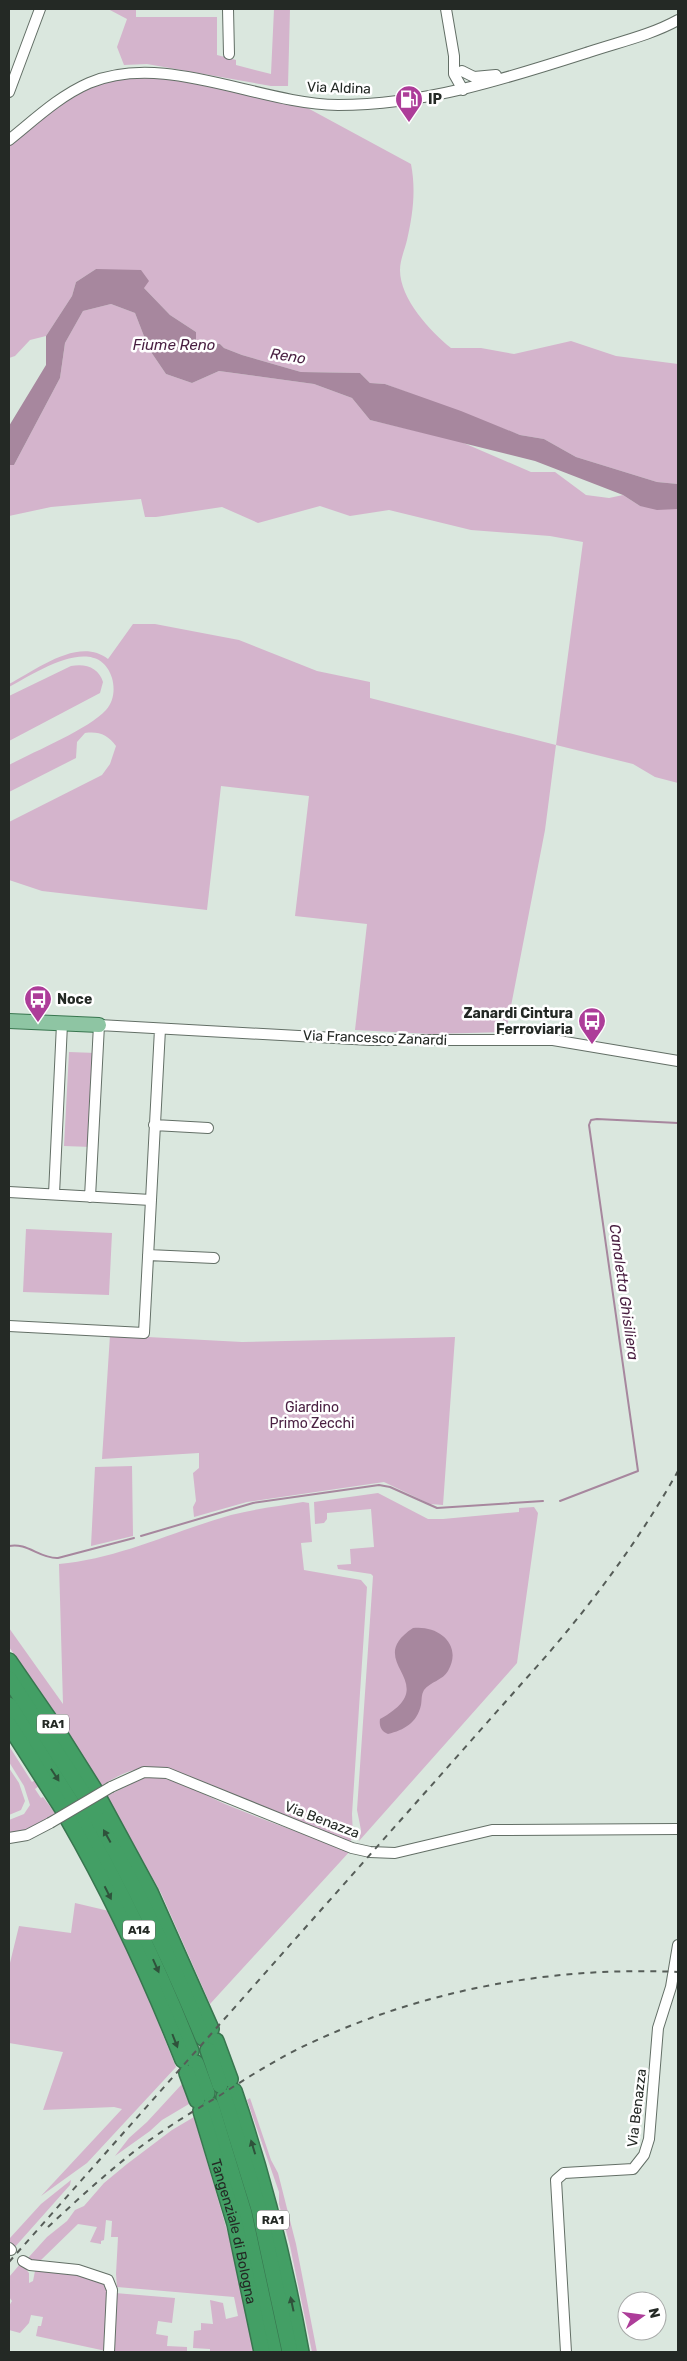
<svg xmlns="http://www.w3.org/2000/svg" width="687" height="2361" viewBox="0 0 687 2361" font-family="Rubik,sans-serif">
	<rect width="100%" height="100%" fill="#dae7de"/>
	<path fill="#d4b4cc" d="M108,9H136V17H217V55L236,60V65L271,74L274,9H290L288,86H271L147,64L124,65L117,47L127,19Z
		M171,74L278,92L411,164C416,190 413,214 407,240C405,249 400,260 400,270C400,299 430,331 451,348H481L514,354L571,341L616,356L678,364V484L657,482L576,457L544,439L520,435L385,384L370,383L360,373L301,372L242,355L224,348L220,344L196,341V332L170,315L144,288L96,269L76,282L72,296L46,336L30,340L15,356L9,358V141L90,79Z
		M111,304L135,313L149,349L166,374L192,383L219,371L314,384L352,398L370,420L459,441L531,472H555L586,495L609,498L623,495L640,506L678,508V783L655,777L633,764L556,745L545,830L506,1032L431,1034L355,1030L367,924L295,916L309,796L221,786L207,910L42,891L9,880V822L102,775L110,764L116,746C108,735 99,731 85,733L77,742L76,758L9,792V765C33,752 89,729 106,710C114,701 115,689 112,678C97,631 34,674 9,687V684C36,670 79,636 108,659L133,624H155L239,640L317,671L370,682V698L556,745L583,542L550,536L471,530L389,510L350,516L320,506L258,523L222,507L156,517H145L141,499L51,507L9,516V465H14L60,378L65,343L83,311Z
		M71,666C86,663 99,668 103,682L100,693L9,741V696Z
		M69,1052L96,1053L91,1147L64,1146Z
		M26,1229L112,1233L109,1295L23,1292Z
		M110,1335L242,1342L455,1337L443,1505L430,1504L384,1482L247,1502L194,1517L193,1507L196,1501L193,1473L199,1468V1453L102,1459Z
		M132,1466L133,1536L91,1546L95,1467Z
		M378,1493L428,1519H443L519,1512V1508L534,1507L538,1513L517,1663L359,1841L361,1830L357,1810L373,1576L371,1574L338,1569L337,1565L351,1564L350,1549L374,1547L371,1509L327,1513V1519L324,1523L315,1524L314,1502Z
		M303,1502L309,1503L312,1542L301,1543L304,1570L361,1580L367,1587L352,1814L353,1836L350,1842L160,1767C134,1767 122,1773 101,1786L54,1711L9,1647V1628L63,1704L59,1564C118,1559 174,1531 231,1515C255,1509 279,1506 303,1502Z
		M9,1746L32,1782L35,1780L39,1786L35,1789L41,1798L43,1797L55,1813L30,1830L9,1835V1820L24,1814L30,1805L24,1786L9,1762Z
		M9,1768L19,1783L25,1801L21,1810L9,1815Z
		M145,1777C173,1775 200,1793 225,1804C266,1821 308,1836 351,1850L210,2004L161,1893L107,1796Z
		M75,1903L109,1911L140,1978L176,2067L87,2163L41,2196L122,2109L114,2107L43,2110L63,2052L9,2043V1967L19,1926L71,1933Z
		M182,2084L189,2104L162,2120L150,2131L115,2156L129,2138L147,2122Z
		M250,2098L271,2160L278,2173L296,2244L317,2352H312L290,2246L279,2204V2192L247,2100Z
		M194,2117L231,2244L254,2352H210V2349L193,2348L194,2331L201,2330V2323L213,2324L210,2300L223,2303L226,2319L238,2316L234,2297L117,2287L116,2274L118,2237H111L112,2221L106,2220L104,2240L101,2241V2244L90,2242L97,2227L78,2224L40,2261L33,2262L28,2258L47,2237L67,2221L75,2210L84,2206L104,2183L127,2164L172,2130Z
		M71,2180L70,2185L14,2248L9,2241L10,2238L41,2204Z
		M21,2263L29,2273V2283L33,2281L35,2271L40,2269L92,2276L108,2286L106,2351L36,2336L38,2326H41L43,2317L31,2315L29,2323L20,2333L9,2330V2306L12,2301L9,2297V2277Z
		M115,2293L175,2298L172,2323L158,2321L156,2334L168,2336L167,2346L187,2347V2352H112Z"/>
	<path fill="#a7879e" d="M96,269L141,270L149,281L144,288L170,315L196,332V341L220,344L224,348L242,355L301,372L360,373L370,383L385,384L461,411L520,435L544,439L576,457L657,482L678,484V509L657,510L640,506L623,495L535,461L370,420L352,398L314,384L219,371L192,383L166,374L149,349L135,313L111,304L83,311L65,343L60,378L14,465H9V426L46,365V336L72,296L76,282Z
		M413,1628C439,1625 463,1645 448,1671C443,1680 430,1682 424,1690C421,1695 422,1700 421,1705C417,1723 404,1730 388,1734C381,1731 379,1726 380,1719C447,1682 360,1663 413,1628Z"/>
	<g fill="none" stroke-linecap="round" stroke-linejoin="round">
		<path stroke="#a7879e" stroke-width="2" d="M560,1501L638,1471L589,1125L591,1120L597,1119L678,1123
			M141,1536L253,1503L379,1485L390,1487L437,1508L543,1501
			M9,1546C27,1542 40,1559 58,1558L134,1538"/>
		<g stroke="#636f66" stroke-width="12">
			<path id="minor" d="M228,9L229,54
				M446,9L454,56V74L463,90
				M462,71L474,77L496,75
				M9,92L40,9
				M9,140C34,120 59,96 89,83C165,51 258,104 338,105C425,105 508,78 589,52C619,42 651,35 678,20
				M154,1125L208,1128
				M9,1192L151,1200
				M54,1194L62,1024
				M90,1197L99,1025L371,1040H553L678,1061
				M148,1255L214,1258
				M9,1326L144,1333L160,1029
				M111,1787L144,1772L167,1773L352,1848L370,1852L395,1853L492,1830L678,1829
				M9,1838L27,1835L50,1823
				M9,2248L11,2250
				M23,2261L30,2265L78,2270L108,2280L112,2290L109,2352
				M566,2352L556,2180L564,2173L633,2169L644,2155L649,2139L658,2028L671,1987L678,1945"/>
		</g>
		<g stroke="#38764f" stroke-width="16">
			<path id="major" d="M9,1021L99,1025"/>
		</g>
		<g stroke="#38764f" stroke-width="18">
			<g id="highway">
				<path d="M9,1661L60,1735L94,1789"/>
				<path d="M9,1679L84,1795"/>
				<path d="M9,1705L71,1802"/>
				<path d="M9,1725L62,1808"/>
				<path d="M100,1800L150,1892L211,2029"/>
				<path d="M90,1807C133,1881 170,1958 203,2038"/>
				<path d="M78,1814C121,1890 159,1969 191,2051"/>
				<path d="M68,1819C113,1897 150,1977 183,2060"/>
				<path d="M216,2041L230,2079"/>
				<path d="M208,2050L220,2085"/>
				<path d="M196,2063L207,2093"/>
				<path d="M187,2073L197,2100"/>
				<path d="M234,2091C263,2176 285,2264 301,2352"/>
				<path d="M224,2097L259,2209L290,2352"/>
				<path d="M211,2105L244,2213L274,2352"/>
				<path id="s1" d="M201,2111L235,2224L262,2352"/>
			</g>
		</g>
		<use href="#minor" stroke="#fff" stroke-width="10"/>
		<use href="#major" stroke="#8ec5a3" stroke-width="14"/>
		<use href="#highway" stroke="#439f65" stroke-width="15"/>
		<path stroke="#565d58" stroke-width="2" stroke-dasharray="6 6" stroke-linecap="butt" d="M48,2227C75,2202 102,2177 131,2154C158,2133 188,2114 219,2096C245,2079 272,2062 300,2048C417,1991 549,1966 678,1972
			M9,2262L547,1655C596,1598 641,1537 678,1471"/>
		<g stroke="#636f66" stroke-width="12" stroke-linecap="butt">
			<path id="minor-bridge" d="M50,1823L111,1787"/>
		</g>
		<use href="#minor-bridge" stroke="#fff" stroke-width="10"/>
	</g>
	<defs><path id="oneway-solid" d="M-6-.8H1V-3.2L6.5 0L1 3.2V.8H-6Z" transform="scale(1.25)"/></defs>
	<g fill="#2f523b">
		<use href="#oneway-solid" transform="translate(55 1775) rotate(57)"/>
		<use href="#oneway-solid" transform="translate(107 1836) rotate(-119)"/>
		<use href="#oneway-solid" transform="translate(108 1893) rotate(63)"/>
		<use href="#oneway-solid" transform="translate(156 1966) rotate(66)"/>
		<use href="#oneway-solid" transform="translate(175 2041) rotate(69)"/>
		<use href="#oneway-solid" transform="translate(253 2147) rotate(-107)"/>
		<use href="#oneway-solid" transform="translate(292 2304) rotate(-102)"/>
	</g>
	<defs>
		<g id="fuel-pin" transform="scale(1.4375)"><path d="M0 17L-7.5 6A9.5 9.5 0 1 1 7.5 6Z" fill="#ad3d99" stroke="#fff"/><path d="M-5.5-6h7V0h2V4h1.3V-2.5L3-4.5l.8-.8L6-3V5H2.5V1h-1V6h-7ZM-4.2-4.7v3.2H.2V-4.7Z" fill="#fff"/></g>
		<g id="bus-pin" transform="scale(1.4375)"><path d="M0 17L-7.5 6A9.5 9.5 0 1 1 7.5 6Z" fill="#ad3d99" stroke="#fff"/><path d="M-5-6H5V4H4V6H2V4H-2V6H-4V4H-5ZM-3.5-4V0h7V-4ZM-3.5 1.2v1.5H-2V1.2ZM2 1.2v1.5H3.5V1.2Z" fill="#fff"/></g>
	</defs>
	<g fill-rule="evenodd">
		<use href="#fuel-pin" x="409" y="99"/>
		<use href="#bus-pin" x="38" y="999"/>
		<use href="#bus-pin" x="592" y="1021"/>
	</g>
	<g text-anchor="middle" dominant-baseline="central" stroke-width="5" stroke-linejoin="round" paint-order="stroke">
		<g fill="#fff" stroke="#666966" stroke-width="1">
			<rect x="37" y="1714.5" width="32" height="19" rx="4"/>
			<rect x="123" y="1920.5" width="32" height="19" rx="4"/>
			<rect x="257" y="2210.5" width="32" height="19" rx="4"/>
		</g>
		<g font-size="12" font-weight="bold" fill="#242925">
			<text x="53" y="1724">RA1</text>
			<text x="139" y="1930">A14</text>
			<text x="273" y="2220">RA1</text>
		</g>
		<g font-size="14" fill="#242925" stroke="#fff">
			<text transform="translate(339 88) rotate(2)">Via Aldina</text>
			<text transform="translate(375 1038) rotate(2)">Via Francesco Zanardi</text>
			<text transform="translate(322 1820) rotate(21)">Via Benazza</text>
			<text transform="translate(637 2108) rotate(-83)">Via Benazza</text>
			<text stroke="none"><textPath href="#s1" startOffset="125">Tangenziale di Bologna</textPath></text>
		</g>
		<g font-size="14" font-weight="bold" fill="#242925" stroke="#fff" text-anchor="start">
			<text x="428" y="99">IP</text>
			<text x="57" y="999">Noce</text>
			<text x="573" y="1013" text-anchor="end">Zanardi Cintura<tspan x="573" dy="16">Ferroviaria</tspan></text>
		</g>
		<g font-size="14" fill="#4b2143" stroke="#fff">
			<text x="312" y="1407">Giardino<tspan x="312" dy="16">Primo Zecchi</tspan></text>
		</g>
		<g font-size="15" font-style="italic" fill="#481e40" stroke="#fff">
			<text x="174" y="345">Fiume Reno</text>
			<text transform="translate(288 356) rotate(9)">Reno</text>
			<text transform="translate(624 1292) rotate(82)">Canaletta Ghisiliera</text>
		</g>
	</g>
	<rect width="687" height="2361" fill="none" stroke="#242925" stroke-width="20"/>
	<g transform="translate(642 2316) rotate(76)"><circle r="24" fill="#ffffff" stroke="#a7a9a8"/>
	<path d="M0-4L9 19L0 12L-9 19Z" fill="#ad3d99"/>
	<text y="-8" font-size="14" font-weight="bold" text-anchor="middle" fill="#242925">N</text>
	</g>
</svg>
